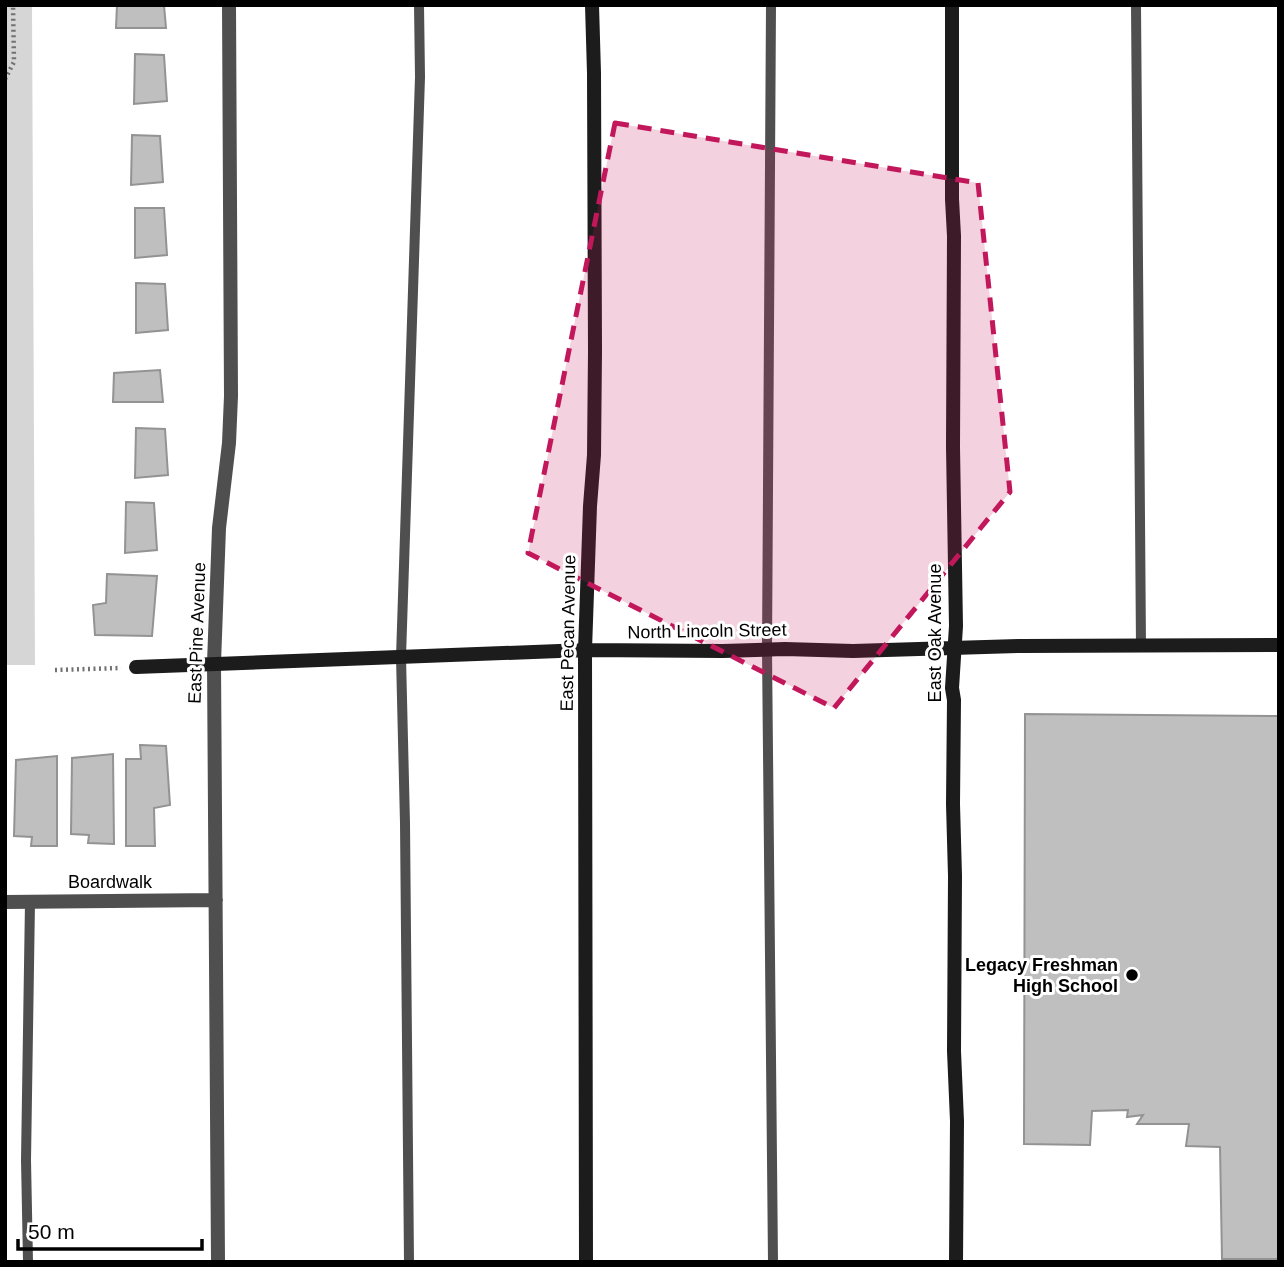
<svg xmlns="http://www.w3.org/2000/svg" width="1284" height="1267" viewBox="0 0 1284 1267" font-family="Helvetica,sans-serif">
	<rect width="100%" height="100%" fill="#fff"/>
	<path fill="#d6d6d6" d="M5,5H32L35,665H5Z"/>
	<path fill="#bfbfbf" stroke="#939393" stroke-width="2" d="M117,5H164L166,28H116Z
		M135,54L164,55L167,101L134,104Z
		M132,135L160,136L163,182L131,185Z
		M135,208H164L167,255L135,258Z
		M136,283L165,284L168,330L136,333Z
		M160,370L163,402H113L114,373Z
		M136,428L165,429L168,475L135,478Z
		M126,502L154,503L157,550L125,553Z
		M107,574L157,576L152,636L95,635L93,605L106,603Z
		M1025,714L1279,716V1259H1222L1220,1147L1186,1146L1189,1124H1137L1143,1115L1127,1117L1128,1110L1092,1111L1090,1145L1024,1144Z
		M140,745L166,746L170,805L154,808L155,846H126V759H141Z
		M113,754L114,844L88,843L89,835L71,834L72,758Z
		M57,756V846H31L32,837L14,836L16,760Z"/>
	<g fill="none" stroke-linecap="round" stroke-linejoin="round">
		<path stroke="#717171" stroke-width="4.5" stroke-dasharray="2 3.5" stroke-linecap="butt" d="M5,79L14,62L13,5
			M55,670L121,668"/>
		<path stroke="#4f4f4f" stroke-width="10" d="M771,5L767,650L773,1262
			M1136,5L1141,647
			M28,1262L26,1160L30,902
			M409,1262L405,823L401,657L420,77L419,5"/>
		<path stroke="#4f4f4f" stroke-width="14" d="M5,902L216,900
			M218,1262L214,663L219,528L229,443L231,396L229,5"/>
		<path stroke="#1c1c1c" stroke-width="14" d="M952,5V199L954,236L953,447L956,626L952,688L954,700L953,804L955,876L954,1051L957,1121L956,1262
			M136,667L585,650L723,651L785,649L853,651L1020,646L1279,645
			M586,1262L585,650L590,506L594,455L595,351L594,73L592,5"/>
	</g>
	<path fill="#c2185b" fill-opacity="0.2" stroke="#c2185b" stroke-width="5" stroke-dasharray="14 9" stroke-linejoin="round" d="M615,123L978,183L1010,492L834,708L528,553Z"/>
	<circle fill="#000" stroke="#fff" stroke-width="2.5" cx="1132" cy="975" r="7"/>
	<g text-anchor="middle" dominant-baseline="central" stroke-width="6" stroke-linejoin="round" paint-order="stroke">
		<g font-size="18" fill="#000" stroke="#fff">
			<text transform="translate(707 631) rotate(-1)">North Lincoln Street</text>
			<text transform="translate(197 633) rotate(-88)">East Pine Avenue</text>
			<text transform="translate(568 633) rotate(-89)">East Pecan Avenue</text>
			<text transform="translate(935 633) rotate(-90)">East Oak Avenue</text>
			<text x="110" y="882">Boardwalk</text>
		</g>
		<g font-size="18" font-weight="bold" fill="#000" stroke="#fff" text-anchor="end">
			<text x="1118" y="965">Legacy Freshman<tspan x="1118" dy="21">High School</tspan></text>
		</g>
	</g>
	<rect width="1284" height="1267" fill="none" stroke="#000000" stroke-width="14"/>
	<path d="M18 1239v10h184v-10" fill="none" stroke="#000000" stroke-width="3.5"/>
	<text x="28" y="1239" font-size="21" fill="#000000" stroke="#ffffff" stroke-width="5" paint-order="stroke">50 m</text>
</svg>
